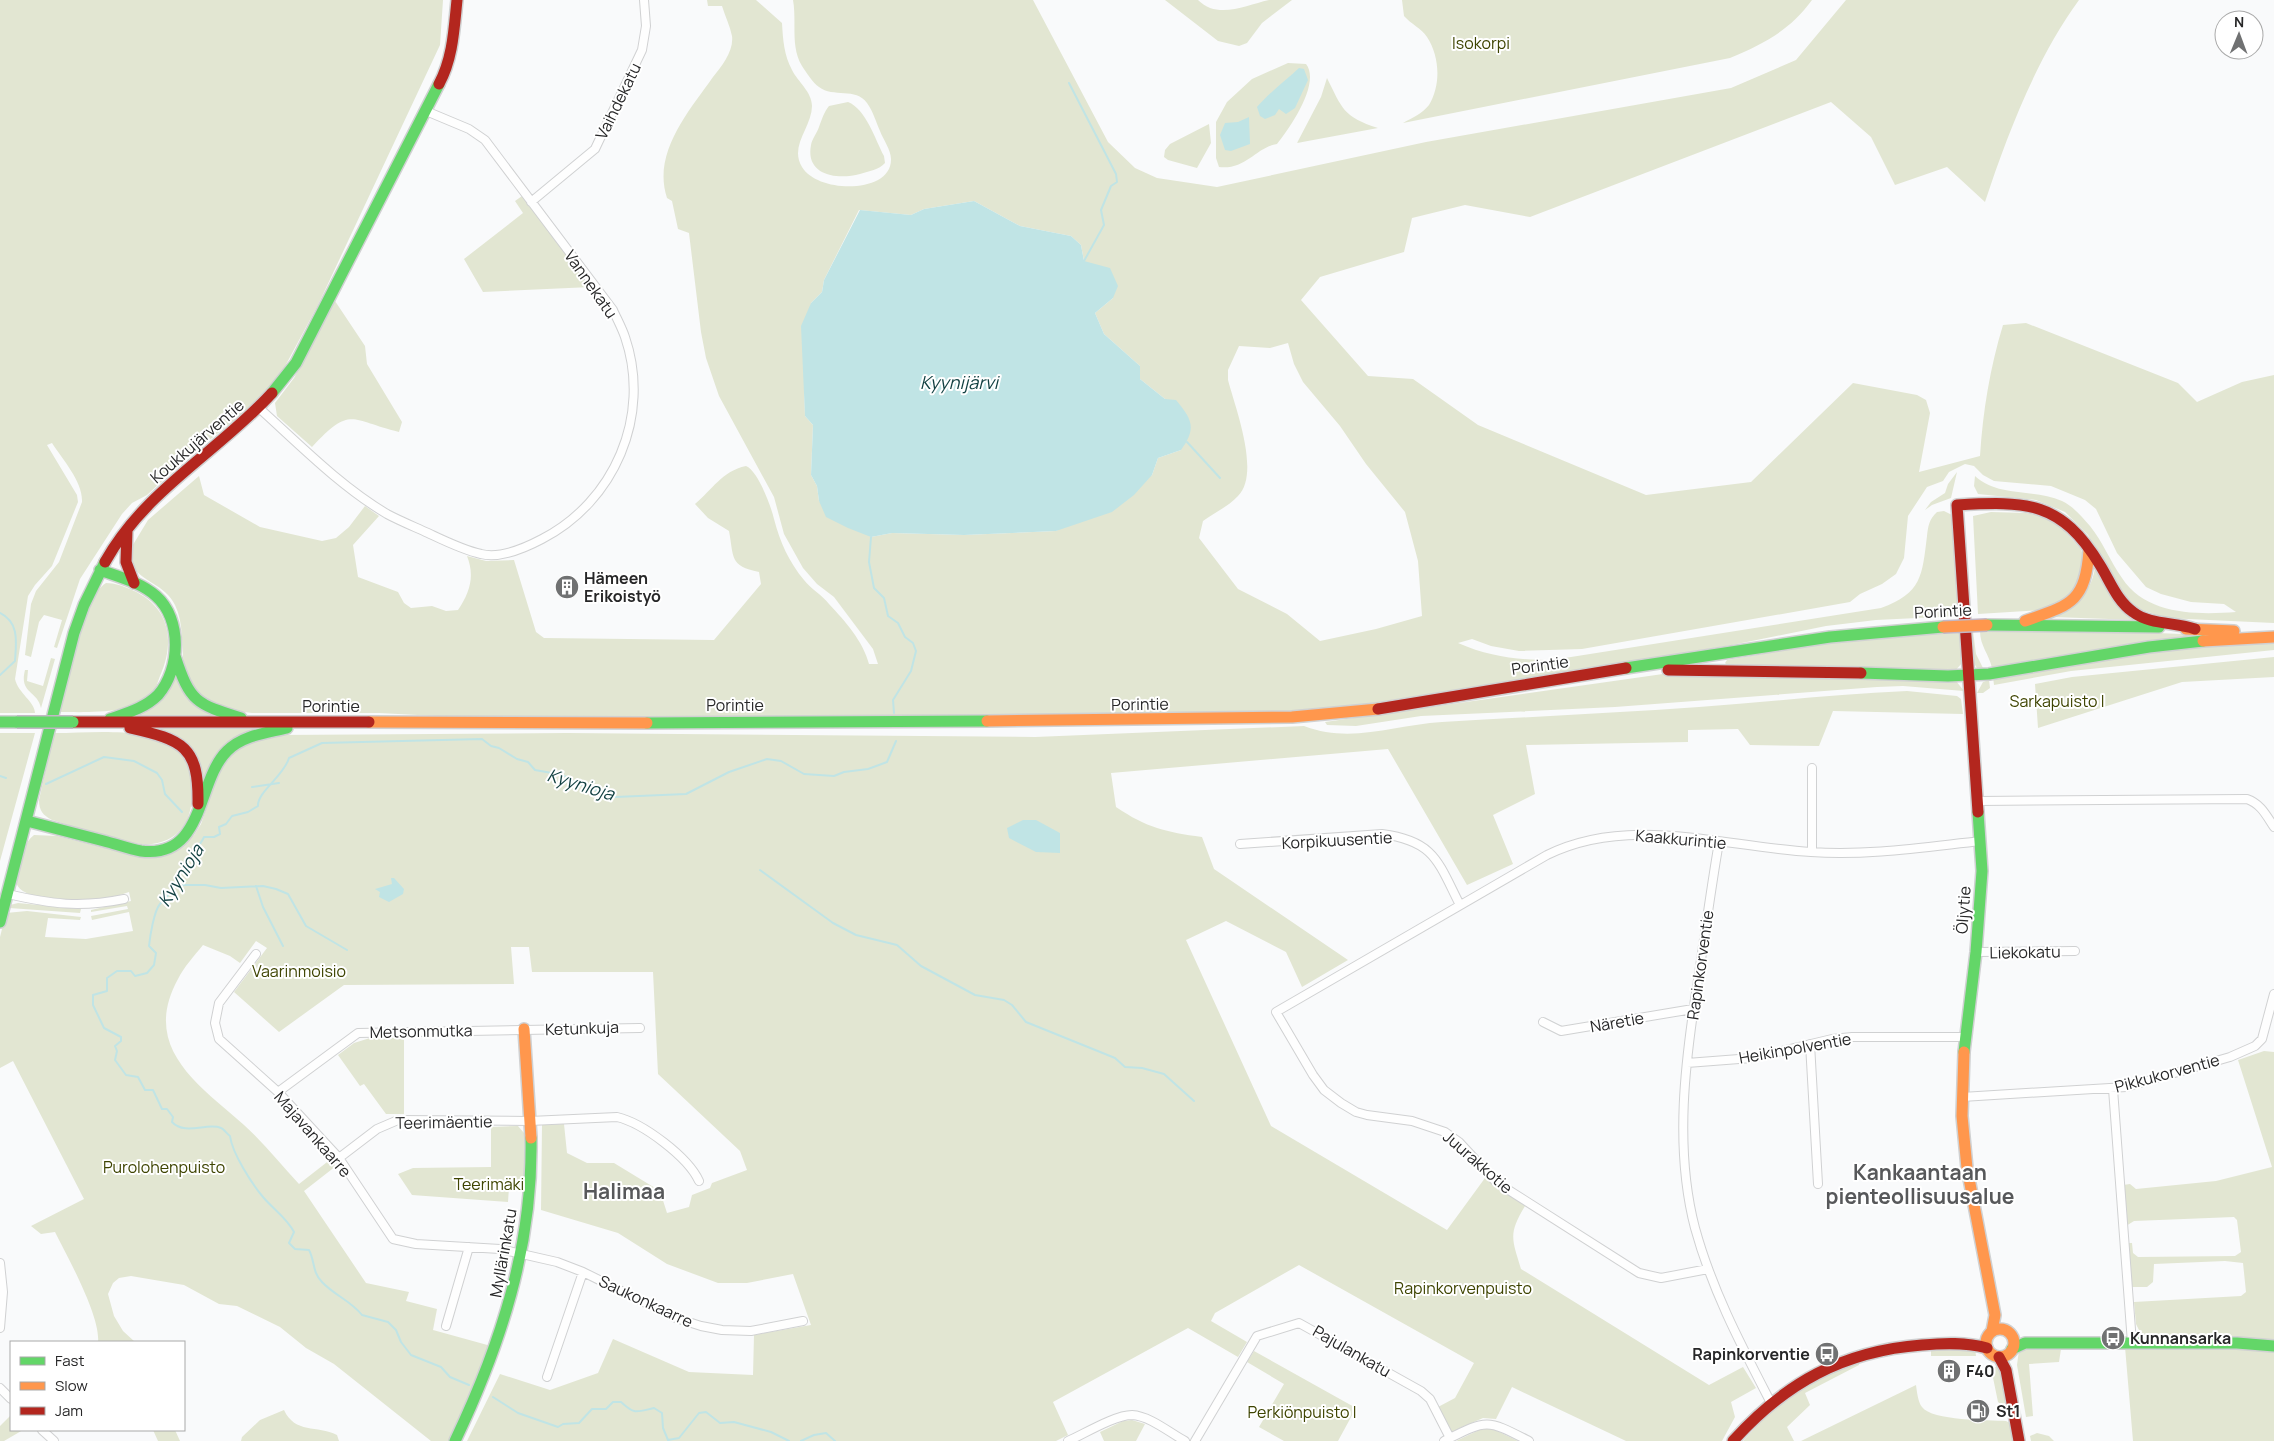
<svg xmlns="http://www.w3.org/2000/svg" width="2274" height="1441" viewBox="0 0 2274 1441" font-family="Manrope,sans-serif">
	<rect width="100%" height="100%" fill="#f9fafb"/>
	<path fill="#e2e6d2" fill-rule="evenodd" d="M0,0H443L440,45L318,305L283,370L258,401L186,459L147,495L132,503L122,514L80,579L57,648L54,647L62,620L44,615L39,622L31,657L25,655L31,604L36,591L59,562L82,502C83,482 63,460 52,443L47,445L77,495L78,502L52,566L35,585L28,596L15,679C18,693 35,702 35,713H0Z
		M707,0H756L782,23C783,40 784,55 792,70C798,82 812,92 812,106C812,127 789,146 802,167C818,194 892,194 891,159C891,150 883,139 880,131C876,122 873,111 867,103C856,87 833,98 819,87C813,83 806,72 802,66C790,46 797,22 793,0H1033L1108,142L1135,168L1157,178L1217,187L1426,142L1731,88L1796,60L1846,0H2079C2037,57 2007,135 1985,202L1947,167L1895,185L1871,137L1831,102L1530,217L1465,205L1412,218L1404,252L1320,277L1301,300L1368,376L1413,379L1478,425L1646,495L1751,482L1853,383L1917,395L1926,400L1930,413L1919,472L1980,456C1983,410 1990,368 2003,325L2026,323L2178,383L2197,402L2242,382L2274,375V623L2166,618L2139,609L2116,587L2088,535L2065,512L2036,500L1978,494L1974,486L1975,476C1999,498 2033,488 2062,501C2073,506 2082,517 2090,526C2103,542 2110,561 2122,578C2146,615 2197,615 2236,612L2224,604L2191,602L2161,594L2146,587L2117,553L2096,509L2085,500L2051,486L1994,481L1983,475L1974,466L1965,464L1949,472L1943,481L1927,487L1908,516L1904,558L1896,574L1882,584L1860,594L1850,602L1582,649L1519,651L1491,646L1472,639L1458,643C1490,657 1518,660 1552,660L1881,608C1922,593 1922,576 1927,536C1928,527 1929,519 1937,512L1944,511L1952,515L1959,616L1876,620L1826,626L1732,645L1361,705L1300,712L1055,716L456,717L379,713H252C220,710 190,701 184,665C181,645 184,623 175,605C166,585 139,580 134,567C132,561 132,554 131,548L148,520L199,476L204,495L260,527L322,541L336,538L349,527L365,506L379,516L353,545L358,577L398,592L404,603L411,608L432,606L446,611L458,610C470,592 475,576 467,556L486,561L514,560L536,632L544,638L714,640L761,584L759,572C729,566 734,557 729,531L708,518L695,504C712,490 722,471 746,466C758,471 771,506 774,519C780,542 789,562 804,580C811,589 822,595 829,604C845,621 863,641 869,664H878L873,649L834,597L817,584L803,568L784,534L774,497L719,396L706,358L701,332L689,233L678,229L672,201L667,198C652,153 689,111 713,77C722,66 734,51 732,36C730,26 725,16 722,6H708ZM974,201L1020,226L1071,236L1081,245L1084,261L1113,298L1095,313L1104,334L1140,366V379L1165,399L1181,450L1158,458L1152,475L1056,531L964,535L892,533L871,537L819,501L817,486L811,475L813,425L805,416L804,386L811,303L822,292L824,280L859,210L911,215L924,209ZM1288,343L1294,364L1303,382L1340,426L1366,464L1405,512L1418,561L1422,616L1376,629L1320,641L1287,614L1238,589L1199,538L1203,521C1214,513 1229,506 1238,496C1261,473 1235,407 1228,380V370L1239,346L1270,348Z
		M1165,0H1198C1218,20 1246,5 1269,0C1276,0 1285,0 1292,0L1262,23L1247,43L1239,46L1218,41Z
		M1402,0H1812C1789,31 1765,43 1730,58L1403,123C1412,118 1423,113 1429,105C1441,85 1440,57 1427,37C1421,28 1411,24 1404,16Z
		M1288,63L1306,64C1321,83 1290,128 1277,144C1256,147 1246,170 1219,167L1216,158V122L1227,102L1252,79Z
		M1327,78C1342,108 1343,117 1378,128L1297,143L1321,97Z
		M848,102C866,109 875,139 884,156L885,163C879,170 869,171 860,174C838,180 805,176 811,145C812,139 817,133 819,127C822,119 824,112 829,106Z
		M1209,124L1211,143L1197,168L1168,160L1164,157L1165,150L1170,144Z
		M522,196L591,287L483,292L464,259L523,213L515,201Z
		M335,301L365,346L367,364L402,422L399,432C350,420 351,405 312,447L277,416L275,403L294,378Z
		M1957,472L1951,498L1932,505L1925,510L1931,502L1945,493L1948,484Z
		M1991,512L2026,513L2045,517L2060,526L2080,548L2087,562L2086,572L2068,599L2041,610L1978,614L1973,516Z
		M2095,569L2137,620L2053,617C2077,601 2088,599 2095,569Z
		M106,583C115,583 123,586 132,590C169,606 176,640 160,676C158,681 156,689 153,693C134,715 85,712 60,712C67,683 82,597 106,583Z
		M2091,630L2203,635L1992,668C1989,654 1980,646 1980,631Z
		M1973,631L1976,654L1984,670L1977,668L1973,662L1971,632Z
		M1960,633L1962,663L1955,671L1726,664L1725,663L1727,660L1821,644L1888,636Z
		M2274,642V650L2071,671L1994,685L1993,677L2171,647Z
		M2274,657V677L2182,682L2038,728L2035,684L2072,677Z
		M51,658L55,659L41,708C37,690 19,694 25,670H28L27,681L43,686Z
		M175,666L179,686L220,717H126L147,710Z
		M1677,672L1956,681L1964,691L1903,686L1877,687L1615,707L1421,716L1356,726L1327,725L1325,722Z
		M1989,680L1990,688L1983,693H1977L1983,682Z
		M1907,691L1957,696L1961,699L1963,714L1833,711L1819,746L1750,745L1738,729L1688,730V742L1526,745L1535,794L1493,815L1513,864L1467,885L1388,749L1111,773L1116,807C1147,828 1166,832 1202,837L1214,869L1348,960L1302,987L1286,952L1226,921L1186,940L1271,1126L1447,1230L1485,1178L1525,1206C1508,1234 1512,1239 1521,1269L1709,1385L1743,1367L1756,1388L1731,1402L1735,1417L1722,1441H1626L1512,1387L1496,1419L1483,1418L1451,1432L1438,1407L1455,1398L1474,1363L1299,1265L1215,1313L1211,1321L1247,1342L1238,1357L1188,1328L1053,1402L1068,1435L1056,1441H467L500,1374L550,1390L598,1373L613,1339L689,1372L753,1375L754,1335L811,1325L793,1274L747,1283H718L667,1264L618,1233L541,1210L542,1125L564,1124L567,1153L587,1163H614L660,1191L667,1213L689,1207L692,1195L710,1188L712,1183L747,1170L740,1151L658,1074L653,972H532L529,947H511L514,984L344,985L279,1032L234,992L267,948L256,941L240,963L230,956L203,945C194,956 184,967 178,979C140,1048 200,1086 244,1125C264,1143 281,1165 299,1184L331,1159L336,1166L304,1191L366,1283L409,1292L406,1301L437,1309L433,1330L491,1346L449,1441H431L334,1364L306,1348L280,1327L237,1306L219,1304L184,1285L131,1276L119,1278L113,1283L108,1294L114,1316L123,1331L135,1342H98C101,1317 67,1256 55,1232L41,1234L31,1226L84,1199L13,1061L0,1068V937L6,913L27,911L81,917L80,920L48,918L45,937L86,939L133,931L129,912L92,920L91,916L128,909L127,906L91,912V910L131,901L129,892C119,895 109,899 99,900C83,902 18,903 16,881C16,877 19,870 20,866C23,855 24,842 34,835L57,836L129,854L179,847L194,835L201,824L220,769L239,747L278,735L567,733L1035,737L1304,726C1351,744 1394,725 1442,722C1528,717 1613,713 1699,707C1768,702 1837,694 1907,691Z
		M147,728H270L239,737L201,804L198,758Z
		M0,733H35L0,861Z
		M54,733C94,733 142,726 177,748C189,756 191,769 192,782C194,811 187,839 152,844C128,847 77,827 52,820C43,815 39,811 39,800Z
		M18,903L81,909L80,913L9,908L10,905Z
		M370,1038H404V1114H386L364,1084L360,1086L338,1055L354,1043Z
		M2264,1051L2274,1052V1341L2143,1338L2136,1324L2134,1302L2241,1296L2246,1292L2243,1263L2225,1261L2154,1264L2153,1282L2147,1287H2131L2127,1243H2132L2133,1253L2138,1257L2235,1256L2241,1252L2237,1220L2234,1217L2134,1221L2126,1226L2123,1185L2130,1184L2136,1189L2216,1181L2272,1167L2238,1060Z
		M518,1126L524,1133V1188L509,1187L508,1202L412,1195L398,1174L413,1168L491,1167V1127Z
		M2058,1347L2061,1349L2059,1362L2029,1364L2033,1416L2026,1417L2017,1365L2019,1350L2024,1348Z
		M2125,1347H2195L2274,1351V1441H2133Z
		M1975,1348L1976,1356H1931V1350Z
		M1254,1351L1356,1408L1338,1441H1284L1259,1427L1284,1384L1247,1362Z
		M1859,1359V1365L1805,1393L1810,1405L1787,1427L1794,1441H1743L1775,1406L1801,1387Z
		M1999,1366L2006,1401L2003,1406L1998,1402L1991,1368Z
		M1916,1385C1917,1392 1918,1402 1922,1407C1932,1421 1989,1420 2006,1421L2010,1423L2015,1441H1801Z
		M284,1410C295,1434 317,1425 337,1435L339,1441H241L242,1437L260,1420Z
		M11,1415V1430H23L4,1441H0V1426Z
		M1132,1420L1145,1424L1136,1441H1104L1100,1432L1123,1421Z
		M1491,1428L1518,1441H1456L1479,1430Z
		M153,1430H175L180,1441H158Z
		M2037,1433L2049,1436L2054,1441H2031L2030,1436Z"/>
	<path fill="#c0e4e5" d="M1299,68L1304,69L1308,80L1295,108L1286,114L1279,109L1275,115L1265,119L1260,116L1257,107C1268,94 1286,80 1299,68Z
		M1249,117L1250,144L1231,151L1225,150L1220,135L1225,123L1238,122Z
		M974,201L1020,226L1071,236L1081,245L1084,261L1110,268L1118,286L1113,298L1095,313L1104,334L1140,366V379L1165,399L1176,400C1192,419 1197,428 1181,450L1158,458L1152,475L1134,495L1112,512L1056,531L964,535L892,533L871,537L848,528L826,517L819,501L817,486L811,475L813,425L805,416L801,326L811,303L822,292L824,280L860,210L911,215L924,209Z
		M1023,820H1036L1060,833V853L1036,852L1009,838L1007,828Z
		M391,878H394L404,889L403,894L389,902L379,897L380,892L375,889L392,884Z"/>
	<g fill="none" stroke-linecap="round" stroke-linejoin="round">
		<path stroke="#c0e4e5" stroke-width="2" d="M1069,83L1116,174L1117,182L1111,186L1101,210L1104,225L1084,261
			M1187,442L1220,478
			M871,537L869,562L874,588L884,598L888,616L898,623L905,637L913,643L916,651L911,671L893,700L894,713
			M0,613C20,623 16,643 15,661L0,675
			M0,776L6,778
			M46,784L104,757L134,761L157,773L162,780L165,794L182,812
			M252,787L279,783
			M760,870L833,923L856,935L897,945L921,966L975,995L1004,1000L1012,1005L1026,1022L1115,1058L1125,1067L1142,1068L1164,1074L1194,1101
			M175,885H205L221,888L263,886L276,889L288,894L306,926L347,950
			M256,886L263,907L283,946
			M469,1385L450,1377L441,1367L411,1355L401,1342L396,1330L388,1322L362,1315C351,1301 334,1295 322,1282C312,1272 315,1261 309,1250L295,1249L289,1243L294,1232C287,1218 273,1209 263,1197C252,1184 232,1153 230,1136C227,1134 224,1129 221,1128C208,1122 185,1136 172,1122L173,1117L167,1109H162L153,1090H145L138,1077L126,1075L115,1060L117,1051L115,1046L121,1041V1037L104,1028L93,1005V995L107,991V978L117,971H131L135,976L147,973L154,965L156,953L149,946C150,936 154,911 160,904C165,898 171,894 174,886C179,877 182,868 189,859C194,850 200,846 204,837H214L220,834L219,827L226,824L232,816L248,812L258,806C257,792 284,776 289,758L322,743L482,739L491,746L499,748L517,759L528,762L535,770L563,775L576,783L615,797L686,794L729,772L767,759L781,761L804,774L834,776L844,772L868,769L887,762L896,741
			M493,1397L518,1413L558,1427L563,1424L579,1423L592,1409H606L613,1402H621C635,1415 636,1412 654,1408L662,1413L663,1428L668,1440L679,1438L699,1413L706,1412L720,1423L734,1422L771,1432L789,1441
			M801,1441L814,1435L826,1433L835,1441"/>
		<g stroke="#d0d1d2" stroke-width="10">
			<path id="street" d="M531,202L595,149L642,50L646,26L644,0
				M259,408C300,445 340,486 387,514C400,521 415,527 428,533C445,541 463,550 481,554C501,559 525,548 542,539C614,502 652,416 625,337C622,328 617,319 613,310L485,140L469,129L426,111
				M1978,801L2247,799C2261,804 2266,815 2274,827
				M1719,842C1711,888 1705,934 1698,980C1685,1061 1674,1148 1695,1228C1712,1290 1741,1345 1770,1401
				M1240,844L1382,834C1435,841 1438,862 1460,905
				M1812,852V768
				M8,894C51,904 80,908 124,899
				M1976,952L2075,951
				M256,954L219,1003L215,1023L219,1039L278,1092L339,1158L393,1239L416,1244L500,1249L557,1262L583,1272L676,1318L701,1326L722,1330L751,1331L803,1321
				M1543,1022L1561,1031L1693,1009
				M1810,1044L1818,1184
				M1687,1063L1752,1058L1832,1039L1852,1037H1964
				M2113,1089L2132,1343
				M278,1092L358,1033L640,1028
				M1962,1097L2126,1087L2230,1057L2255,1046L2262,1039L2274,994
				M339,1158L377,1129L398,1120L530,1121L617,1117C643,1123 688,1157 699,1181
				M0,1263L3,1292L0,1328
				M1708,1269L1661,1278L1639,1273L1496,1182L1459,1142L1445,1132L1412,1121L1367,1115L1356,1112L1341,1103L1324,1090L1313,1075L1276,1012L1547,855C1630,814 1724,847 1811,852C1868,856 1925,847 1981,841
				M446,1326L469,1247
				M547,1377L583,1272
				M0,1388L11,1399
				M42,1430L54,1441
				M1068,1441C1084,1434 1115,1415 1132,1415C1150,1416 1170,1433 1185,1441
				M1195,1441L1257,1336L1299,1323L1421,1391L1430,1399L1450,1438
				M1444,1441C1488,1419 1486,1419 1529,1441"/>
		</g>
		<g stroke="#d0d1d2" stroke-width="14">
			<path id="fast" d="M272,393L296,363L439,84
				M100,570C119,577 140,582 156,596C182,619 181,669 158,695C145,708 127,713 110,719
				M1987,625L2159,627
				M175,656C190,702 196,704 241,718
				M1626,668L1830,637L1943,627
				M1861,673L1948,676L1989,674L2149,647L2203,641
				M0,722H17
				M647,723L987,721
				M27,821C53,828 78,834 104,841C116,844 129,849 141,851C205,859 196,782 227,751C243,735 267,733 287,728
				M0,922L74,633L84,605L105,562
				M1964,1052L1976,952L1982,871L1978,812
				M2012,1349L2025,1343H2237L2274,1346
				M455,1441C501,1344 533,1246 531,1138"/>
		</g>
		<g stroke="#d0d1d2" stroke-width="14">
			<path id="slow" d="M2025,621C2070,605 2085,603 2089,551
				M2186,629L2234,631
				M2203,641L2274,637
				M987,721L1292,717L1378,709
				M369,722L647,723
				M524,1029L531,1138
				M1964,1052L1962,1116L1967,1168L1995,1315L1992,1331
				M1986 1343a14 14 0 1 1 28 0a14 14 0 1 1-28 0Z"/>
		</g>
		<g stroke="#d0d1d2" stroke-width="14">
			<path id="jam" d="M439,84C453,58 454,29 457,0
				M1957,505L1978,812
				M1957,505C2027,501 2061,501 2100,565C2110,581 2117,601 2133,612C2150,625 2175,622 2195,629
				M127,530L126,562L134,583
				M105,562C145,490 218,452 272,393
				M1668,670L1861,673
				M1378,709L1626,668
				M73,722H369
				M130,728C183,740 199,746 198,804
				M1999,1357L2006,1370L2019,1441
				M1733,1441C1785,1383 1843,1351 1922,1345C1944,1343 1966,1342 1987,1348"/>
		</g>
		<use href="#street" stroke="#fefefe" stroke-width="8"/>
		<use href="#fast" stroke="#63d668" stroke-width="11"/>
		<use href="#slow" stroke="#ff974d" stroke-width="11"/>
		<use href="#jam" stroke="#b3261e" stroke-width="11"/>
		<g stroke="#c3b8c6" stroke-width="14" stroke-linecap="butt">
			<path id="fast-bridge" d="M17,722H73"/>
		</g>
		<g stroke="#c3b8c6" stroke-width="14" stroke-linecap="butt">
			<path id="slow-bridge" d="M1943,627L1987,625"/>
		</g>
		<use href="#fast-bridge" stroke="#63d668" stroke-width="11"/>
		<use href="#slow-bridge" stroke="#ff974d" stroke-width="11"/>
	</g>
	<defs>
		<g id="building-disc" transform="scale(1.25)"><circle r="9.5" fill="#707172" stroke="#fff"/><path d="M-4-6H4V6H1V3H-1V6H-4ZM-2.5-4.3h1.7v1.8h-1.7ZM.8-4.3h1.7v1.8H.8ZM-2.5-1h1.7V.8h-1.7ZM.8-1h1.7V.8H.8Z" fill="#fff"/></g>
		<g id="bus-disc" transform="scale(1.25)"><circle r="9.5" fill="#707172" stroke="#fff"/><path d="M-5-6H5V4H4V6H2V4H-2V6H-4V4H-5ZM-3.5-4V0h7V-4ZM-3.5 1.2v1.5H-2V1.2ZM2 1.2v1.5H3.5V1.2Z" fill="#fff"/></g>
		<g id="fuel-disc" transform="scale(1.25)"><circle r="9.5" fill="#707172" stroke="#fff"/><path d="M-5.5-6h7V0h2V4h1.3V-2.5L3-4.5l.8-.8L6-3V5H2.5V1h-1V6h-7ZM-4.2-4.7v3.2H.2V-4.7Z" fill="#fff"/></g>
	</defs>
	<g fill-rule="evenodd">
		<use href="#building-disc" x="567" y="587"/>
		<use href="#bus-disc" x="2113" y="1338"/>
		<use href="#bus-disc" x="1827" y="1354"/>
		<use href="#building-disc" x="1949" y="1371"/>
		<use href="#fuel-disc" x="1978" y="1411"/>
	</g>
	<g text-anchor="middle" dominant-baseline="central" stroke-width="4" stroke-linejoin="round" paint-order="stroke">
		<g font-size="16" fill="#3e4401" stroke="#fff">
			<text x="1481" y="43">Isokorpi</text>
			<text x="2057" y="701">Sarkapuisto I</text>
			<text x="299" y="971">Vaarinmoisio</text>
			<text x="164" y="1167">Purolohenpuisto</text>
			<text x="489" y="1184">Teerimäki</text>
			<text x="1463" y="1288">Rapinkorvenpuisto</text>
			<text x="1302" y="1412">Perkiönpuisto I</text>
		</g>
		<g font-size="16" fill="#272728" stroke="#fff">
			<text transform="translate(618 101) rotate(-64)">Vaihdekatu</text>
			<text transform="translate(591 284) rotate(55)">Vannekatu</text>
			<text transform="translate(197 441) rotate(-41)">Koukkujärventie</text>
			<text transform="translate(1943 611) rotate(-3)">Porintie</text>
			<text transform="translate(1540 665) rotate(-8)">Porintie</text>
			<text transform="translate(1140 704) rotate(-1)">Porintie</text>
			<text x="735" y="705">Porintie</text>
			<text x="331" y="706">Porintie</text>
			<text transform="translate(1681 839) rotate(5)">Kaakkurintie</text>
			<text transform="translate(1337 840) rotate(-3)">Korpikuusentie</text>
			<text transform="translate(1963 910) rotate(-86)">Öljytie</text>
			<text transform="translate(2025 952) rotate(-1)">Liekokatu</text>
			<text transform="translate(1700 965) rotate(-82)">Rapinkorventie</text>
			<text transform="translate(1617 1022) rotate(-10)">Näretie</text>
			<text transform="translate(582 1028) rotate(-2)">Ketunkuja</text>
			<text transform="translate(421 1031) rotate(-1)">Metsonmutka</text>
			<text transform="translate(1795 1048) rotate(-10)">Heikinpolventie</text>
			<text transform="translate(2167 1073) rotate(-15)">Pikkukorventie</text>
			<text transform="translate(444 1122) rotate(-1)">Teerimäentie</text>
			<text transform="translate(313 1134) rotate(49)">Majavankaarre</text>
			<text transform="translate(1478 1162) rotate(41)">Juurakkotie</text>
			<text transform="translate(503 1253) rotate(-80)">Myllärinkatu</text>
			<text transform="translate(646 1301) rotate(25)">Saukonkaarre</text>
			<text transform="translate(1352 1351) rotate(30)">Pajulankatu</text>
		</g>
		<g font-size="16" font-weight="bold" fill="#272728" stroke="#fff" text-anchor="start">
			<text x="584" y="578">Hämeen<tspan x="584" dy="18">Erikoistyö</tspan></text>
			<text x="2130" y="1338">Kunnansarka</text>
			<text x="1810" y="1354" text-anchor="end">Rapinkorventie</text>
			<text x="1966" y="1371">F40</text>
			<text x="1996" y="1411">St1</text>
		</g>
		<g font-size="18" font-style="italic" fill="#103f40" stroke="#fff">
			<text x="959" y="382">Kyynijärvi</text>
			<text transform="translate(581 784) rotate(17)">Kyynioja</text>
			<text transform="translate(180 875) rotate(-58)">Kyynioja</text>
		</g>
		<g font-size="21" font-weight="bold" fill="#57585a" stroke="#fff">
			<text x="1920" y="1172">Kankaantaan<tspan x="1920" dy="24">pienteollisuusalue</tspan></text>
			<text x="624" y="1191">Halimaa</text>
		</g>
	</g>
	<rect x="10" y="1341" width="175" height="90" fill="#ffffff" stroke="#a9a9a9"/>
	<rect x="20" y="1357" width="25" height="8" fill="#63d668" stroke="#a9a9a9"/>
	<text x="55" y="1366" font-size="15" fill="#272728">Fast</text>
	<rect x="20" y="1382" width="25" height="8" fill="#ff974d" stroke="#a9a9a9"/>
	<text x="55" y="1391" font-size="15" fill="#272728">Slow</text>
	<rect x="20" y="1407" width="25" height="8" fill="#b3261e" stroke="#a9a9a9"/>
	<text x="55" y="1416" font-size="15" fill="#272728">Jam</text>
	<g transform="translate(2239 35) rotate(1)"><circle r="24" fill="#ffffff" stroke="#a9a9a9"/>
	<path d="M0-4L9 19L0 12L-9 19Z" fill="#707172"/>
	<text y="-8" font-size="14" font-weight="bold" text-anchor="middle" fill="#272728">N</text>
	</g>
</svg>
